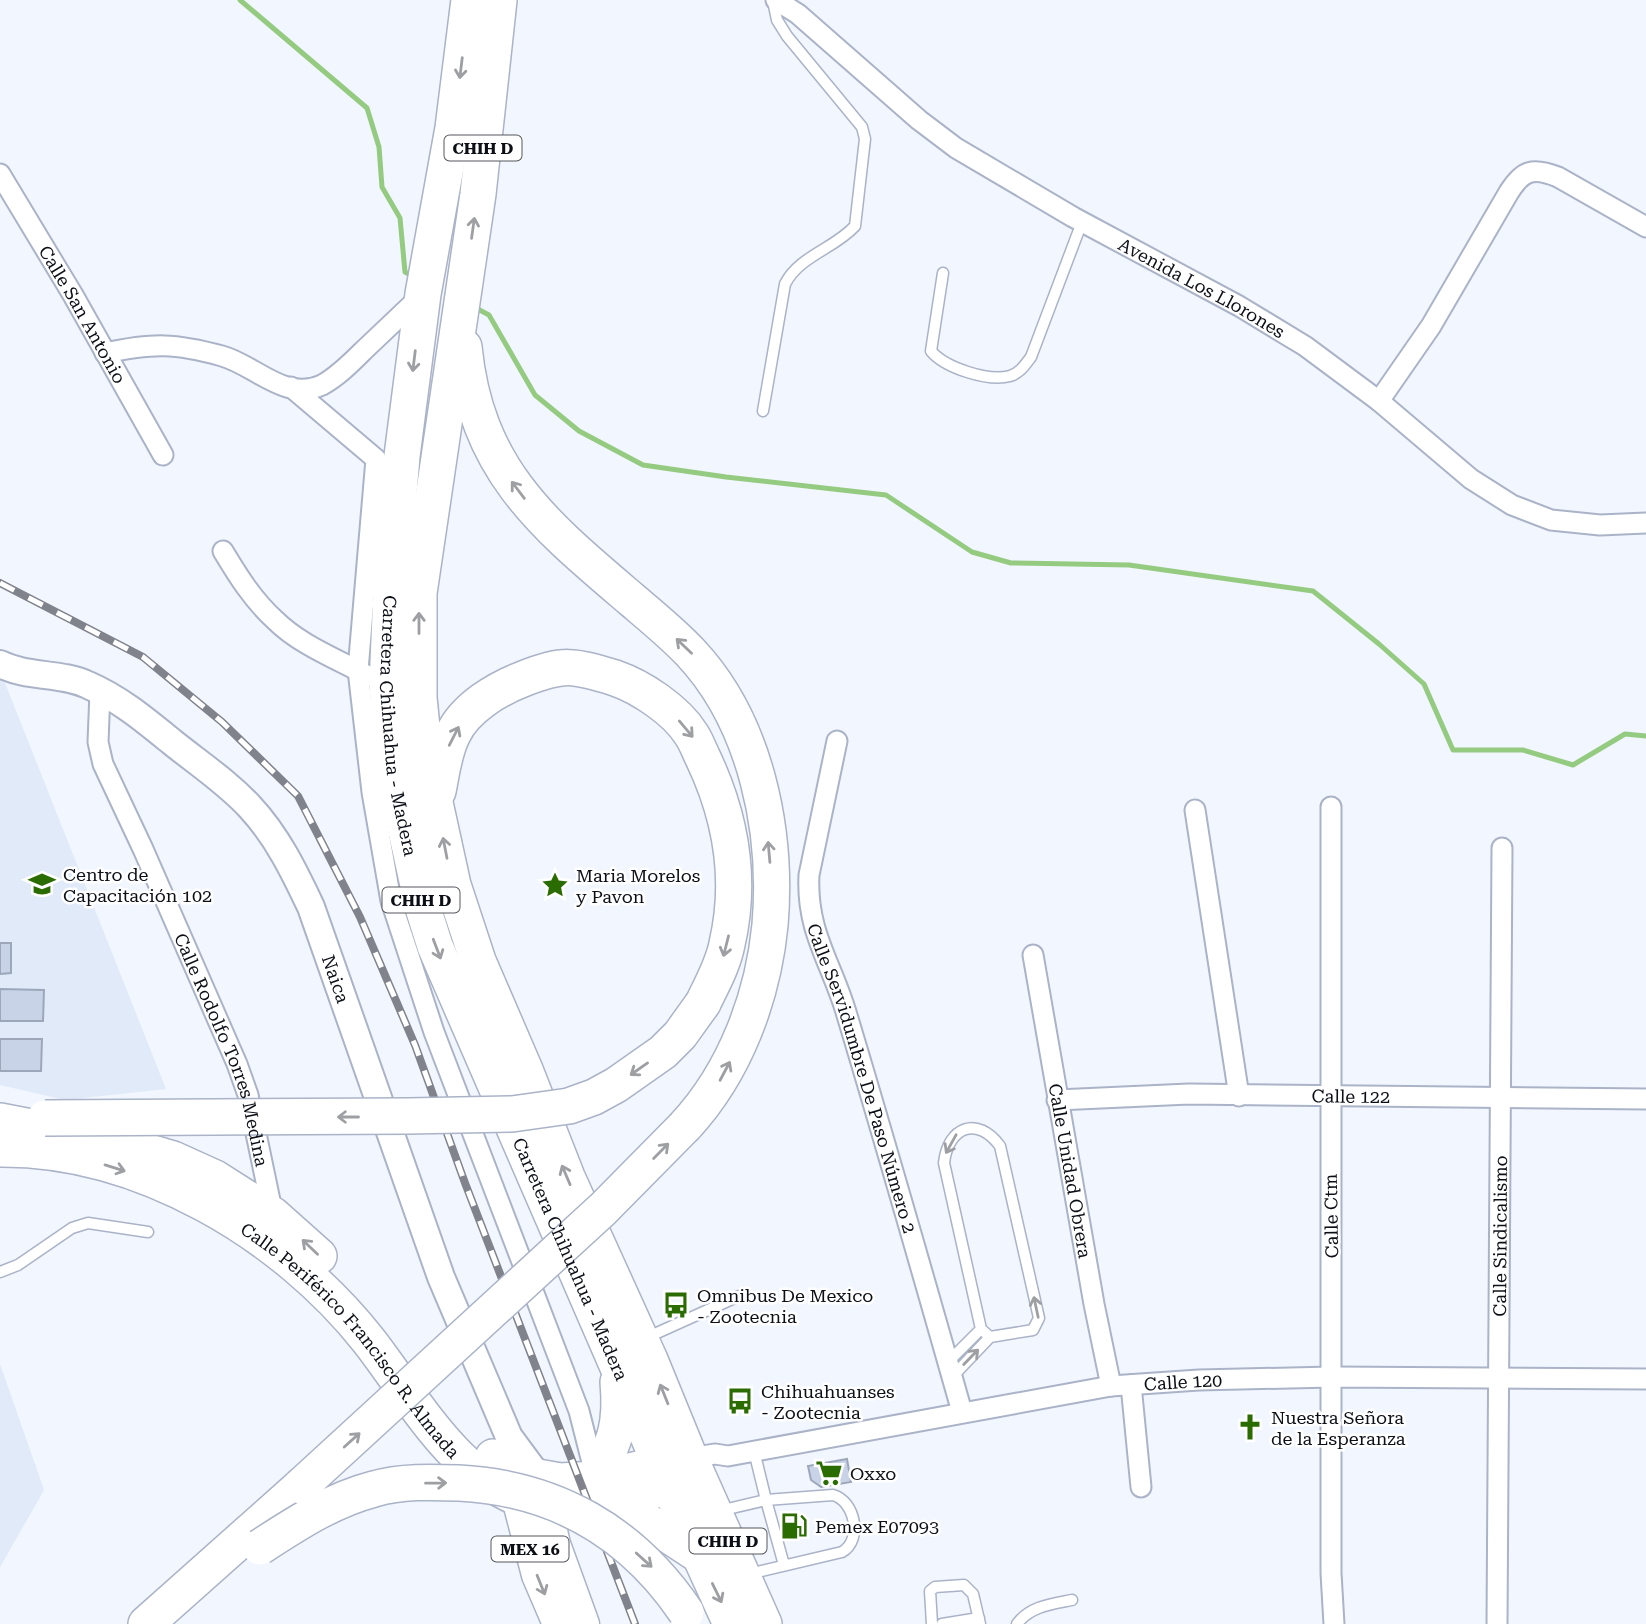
<svg xmlns="http://www.w3.org/2000/svg" width="1646" height="1624" viewBox="0 0 1646 1624" font-family="'Roboto Serif',serif">
	<rect width="100%" height="100%" fill="#f2f6ff"/>
	<path fill="#e1eaf9" d="M0,681L5,683L166,1089L65,1100L0,1085Z
		M0,1364L44,1490L0,1567Z"/>
	<g fill="none" stroke-linecap="round" stroke-linejoin="round">
		<path stroke="#94cb81" stroke-width="5" d="M240,0L367,108L379,147L382,187L400,218L405,272L412,276
			M474,307L489,315L535,395L579,431L643,465L726,477L886,495L972,552L1011,563L1129,565L1313,591L1379,644L1424,684L1453,750H1523L1573,765L1625,734L1646,736"/>
	</g>
	<path fill="#c9d3e8" stroke="#9da7ba" stroke-width="2" d="M0,943H11V973L0,974Z
		M0,989L44,990L43,1021H0Z
		M0,1039H42L41,1071H0Z
		M847,1459L851,1482L821,1487L811,1480L808,1466Z"/>
	<g fill="none" stroke-linecap="round" stroke-linejoin="round">
		<g stroke="#aab3c7" stroke-width="13">
			<path id="lane" d="M943,273L931,351C945,368 989,382 1010,376C1020,373 1025,365 1031,357L1082,222
				M763,411L785,284C799,256 834,249 855,226L865,139L862,127L787,36L777,20L773,1
				M0,1272L18,1265L72,1228L88,1223L148,1232
				M648,1337L739,1296
				M947,1363L981,1329
				M953,1376L990,1337L1033,1330L1039,1318L1000,1146C977,1115 948,1127 944,1163L981,1329L990,1337
				M719,1511L766,1500L784,1565
				M749,1574L842,1552C863,1540 855,1501 833,1495L766,1500L754,1451
				M932,1624L930,1591L935,1587L964,1585L973,1594L980,1624
				M942,1624L979,1618
				M1017,1624C1030,1606 1052,1604 1072,1600"/>
		</g>
		<g stroke="#aab3c7" stroke-width="23">
			<g id="street">
				<path id="s1" d="M776,0L798,14L919,120L956,148L1073,217L1239,306L1305,346L1379,401L1471,479L1512,505L1551,520L1600,525L1646,523"/>
				<path id="s2" d="M0,174L73,295L163,455"/>
				<path d="M105,353C153,343 175,343 222,356C255,365 285,402 322,385C337,377 351,363 363,351C383,332 402,314 422,295"/>
				<path d="M291,387L376,459L358,670L372,792L391,901L434,1032L579,1411L596,1478"/>
				<path d="M1379,401L1431,326L1509,192C1523,170 1533,167 1558,177L1646,227"/>
				<path d="M223,551C238,576 253,600 275,620C300,645 337,659 368,676"/>
				<path id="s3" d="M100,692L98,742L103,764L143,849L237,1064L248,1095L273,1215"/>
				<path id="s4" d="M837,741L809,875C806,931 831,962 846,1012C886,1145 924,1278 962,1412"/>
				<path d="M1331,807V1573L1334,1624"/>
				<path d="M1195,810L1239,1096"/>
				<path id="s5" d="M1033,955L1094,1304L1111,1386"/>
				<path id="s6" d="M1057,1100L1189,1094L1646,1099"/>
				<path d="M1131,1385L1141,1487"/>
				<path id="s7" d="M690,1458L715,1454L728,1456L1111,1386L1199,1380L1332,1377L1646,1379"/>
				<path id="s8" d="M1497,1624L1502,848"/>
			</g>
		</g>
		<g stroke="#aab3c7" stroke-width="30">
			<g id="secondary">
				<path id="s9" d="M0,664C28,678 60,672 88,685C120,699 145,720 172,742C198,763 227,782 250,807C277,836 294,871 311,907L441,1277L509,1437L540,1479"/>
			</g>
		</g>
		<g stroke="#aab3c7" stroke-width="33">
			<path id="primary" d="M512,1479L537,1575L558,1624
				M541,1484L555,1544L584,1624"/>
		</g>
		<g stroke="#aab3c7" stroke-width="38">
			<g id="highway">
				<path id="s10" d="M469,0L453,128L423,294L402,456L391,592L387,686L394,776L423,908L435,946L700,1556L731,1624"/>
				<path d="M499,0L478,194L419,593V698L425,757L453,885L478,961L525,1070L567,1177L650,1360L690,1458L764,1624"/>
				<path d="M464,347C476,470 543,524 631,599C651,616 672,633 690,652C756,722 778,831 770,925C763,997 735,1072 685,1126"/>
				<path d="M438,791C442,772 444,751 453,734C465,708 497,689 523,679C564,663 573,665 615,678C641,687 676,710 691,734C696,741 699,750 703,758C731,817 742,879 727,944C723,965 712,984 703,1003"/>
				<path d="M0,1121L129,1146L173,1159L215,1178L273,1215L319,1256"/>
				<path id="s11" d="M0,1149C140,1148 284,1233 369,1341C415,1400 457,1483 536,1504C582,1516 645,1492 691,1480"/>
				<path d="M493,1457L510,1472L560,1481L596,1479L680,1459"/>
				<path d="M596,1479C615,1441 622,1425 618,1382"/>
				<path d="M615,1500L700,1556L703,1555"/>
				<path d="M146,1624L301,1486"/>
			</g>
		</g>
		<use href="#lane" stroke="#fff" stroke-width="10"/>
		<use href="#street" stroke="#fff" stroke-width="19"/>
		<use href="#secondary" stroke="#fff" stroke-width="26"/>
		<use href="#primary" stroke="#fff" stroke-width="30"/>
		<use href="#highway" stroke="#fff" stroke-width="35"/>
		<g stroke="#80838b" stroke-width="8">
			<path id="rail" d="M0,583L143,657L222,722L298,796L360,917L415,1045L465,1183L635,1624"/>
		</g>
		<use href="#rail" stroke="#fff" stroke-width="5" stroke-dasharray="16" stroke-linecap="butt"/>
		<g stroke="#aab3c7" stroke-width="38" stroke-linecap="butt">
			<path id="highway-bridge" d="M45,1118L408,1116L512,1114L569,1106L594,1097L616,1085L663,1052L680,1035L703,1003
				M301,1486L603,1209L685,1126
				M260,1547C297,1523 332,1500 374,1489C401,1481 431,1482 459,1483C555,1488 632,1532 686,1612"/>
		</g>
		<use href="#highway-bridge" stroke="#fff" stroke-width="35"/>
	</g>
	<defs><path id="oneway-shaft" d="M-6 0H5M1.5-3L5.5 0L1.5 3" fill="none" stroke-width="1.6" stroke-linecap="round" stroke-linejoin="round" transform="scale(1.75)"/></defs>
	<g stroke="#9e9fa2">
		<use href="#oneway-shaft" transform="translate(461 68) rotate(97)"/>
		<use href="#oneway-shaft" transform="translate(473 228) rotate(-82)"/>
		<use href="#oneway-shaft" transform="translate(414 361) rotate(97)"/>
		<use href="#oneway-shaft" transform="translate(518 490) rotate(-127)"/>
		<use href="#oneway-shaft" transform="translate(419 623) rotate(-90)"/>
		<use href="#oneway-shaft" transform="translate(684 646) rotate(-136)"/>
		<use href="#oneway-shaft" transform="translate(686 729) rotate(50)"/>
		<use href="#oneway-shaft" transform="translate(454 736) rotate(-63)"/>
		<use href="#oneway-shaft" transform="translate(445 848) rotate(-101)"/>
		<use href="#oneway-shaft" transform="translate(769 852) rotate(-95)"/>
		<use href="#oneway-shaft" transform="translate(726 946) rotate(104)"/>
		<use href="#oneway-shaft" transform="translate(437 949) rotate(69)"/>
		<use href="#oneway-shaft" transform="translate(639 1069) rotate(145)"/>
		<use href="#oneway-shaft" transform="translate(725 1071) rotate(-62)"/>
		<use href="#oneway-shaft" transform="translate(348 1117) rotate(180)"/>
		<use href="#oneway-shaft" transform="translate(951 1144) rotate(119)"/>
		<use href="#oneway-shaft" transform="translate(661 1151) rotate(-45)"/>
		<use href="#oneway-shaft" transform="translate(115 1168) rotate(17)"/>
		<use href="#oneway-shaft" transform="translate(566 1175) rotate(-113)"/>
		<use href="#oneway-shaft" transform="translate(310 1247) rotate(-136)"/>
		<use href="#oneway-shaft" transform="translate(1036 1307) rotate(-102)"/>
		<use href="#oneway-shaft" transform="translate(971 1357) rotate(-46)"/>
		<use href="#oneway-shaft" transform="translate(664 1394) rotate(-112)"/>
		<use href="#oneway-shaft" transform="translate(352 1440) rotate(-42)"/>
		<use href="#oneway-shaft" transform="translate(436 1483) rotate(-1)"/>
		<use href="#oneway-shaft" transform="translate(644 1560) rotate(42)"/>
		<use href="#oneway-shaft" transform="translate(541 1585) rotate(68)"/>
		<use href="#oneway-shaft" transform="translate(717 1593) rotate(64)"/>
	</g>
	<defs>
		<g id="school-bare" transform="scale(2.1)"><path d="M0-5L7-2L0 1L-7-2ZM-4 1L0 2.5L4 1V4Q0 6-4 4Z" fill="#2a6c01" stroke="#fff" stroke-width="2.5" paint-order="stroke"/></g>
		<g id="sight-bare" transform="scale(2.1)"><path d="M0-6L1.8-2.2L6-1.7L2.9 1.2L3.7 5.4L0 3.3L-3.7 5.4L-2.9 1.2L-6-1.7L-1.8-2.2Z" fill="#2a6c01" stroke="#fff" stroke-width="2.5" paint-order="stroke"/></g>
		<g id="bus-bare" transform="scale(2.1)"><path d="M-5-6H5V4H4V6H2V4H-2V6H-4V4H-5ZM-3.5-4V0h7V-4ZM-3.5 1.2v1.5H-2V1.2ZM2 1.2v1.5H3.5V1.2Z" fill="#2a6c01" stroke="#fff" stroke-width="2.5" paint-order="stroke"/></g>
		<g id="church-bare" transform="scale(2.1)"><path d="M-1.2-6h2.4v3.5h3.3v2.4h-3.3V6h-2.4V-.1h-3.3v-2.4h3.3Z" fill="#2a6c01" stroke="#fff" stroke-width="2.5" paint-order="stroke"/></g>
		<g id="supermarket-bare" transform="scale(2.1)"><path d="M-6-5.5h2.5l.6 2H6L4.5 2H-2.5L-4.4-4H-6ZM-1.5 3.2a1.3 1.3 0 1 0 .1 0ZM3 3.2a1.3 1.3 0 1 0 .1 0Z" fill="#2a6c01" stroke="#fff" stroke-width="2.5" paint-order="stroke"/></g>
		<g id="fuel-bare" transform="scale(2.1)"><path d="M-5.5-6h7V0h2V4h1.3V-2.5L3-4.5l.8-.8L6-3V5H2.5V1h-1V6h-7ZM-4.2-4.7v3.2H.2V-4.7Z" fill="#2a6c01" stroke="#fff" stroke-width="2.5" paint-order="stroke"/></g>
	</defs>
	<g fill-rule="evenodd">
		<use href="#school-bare" x="42" y="884"/>
		<use href="#sight-bare" x="555" y="885"/>
		<use href="#bus-bare" x="676" y="1305"/>
		<use href="#bus-bare" x="740" y="1401"/>
		<use href="#church-bare" x="1250" y="1427"/>
		<use href="#supermarket-bare" x="829" y="1473"/>
		<use href="#fuel-bare" x="794" y="1526"/>
	</g>
	<g text-anchor="middle" dominant-baseline="central" stroke-width="5" stroke-linejoin="round" paint-order="stroke">
		<g fill="#fff" stroke="#55575c" stroke-width="2">
			<rect x="444.5" y="135.5" width="77" height="25" rx="5"/>
			<rect x="382.5" y="887.5" width="77" height="25" rx="5"/>
			<rect x="689.5" y="1528.5" width="77" height="25" rx="5"/>
			<rect x="491.5" y="1536.5" width="77" height="25" rx="5"/>
		</g>
		<g font-size="16" font-weight="bold" fill="#0c0f16">
			<text x="483" y="148">CHIH D</text>
			<text x="421" y="900">CHIH D</text>
			<text x="728" y="1541">CHIH D</text>
			<text x="530" y="1549">MEX 16</text>
		</g>
		<g font-size="18" fill="#0c0f16" stroke="#fff">
			<text stroke="none"><textPath href="#s1" startOffset="516">Avenida Los Llorones</textPath></text>
			<text stroke="none"><textPath href="#s2" startOffset="163">Calle San Antonio</textPath></text>
			<text stroke="none"><textPath href="#s10" startOffset="732">Carretera Chihuahua - Madera</textPath></text>
			<text stroke="none"><textPath href="#s9" startOffset="488">Naica</textPath></text>
			<text stroke="none"><textPath href="#s3" startOffset="383">Calle Rodolfo Torres Medina</textPath></text>
			<text stroke="none"><textPath href="#s4" startOffset="348">Calle Servidumbre De Paso Número 2</textPath></text>
			<text stroke="none"><textPath href="#s6" startOffset="294">Calle 122</textPath></text>
			<text stroke="none"><textPath href="#s5" startOffset="219">Calle Unidad Obrera</textPath></text>
			<text transform="translate(1331 1216) rotate(-91)">Calle Ctm</text>
			<text stroke="none"><textPath href="#s8" startOffset="388">Calle Sindicalismo</textPath></text>
			<text stroke="none"><textPath href="#s10" startOffset="1298">Carretera Chihuahua - Madera</textPath></text>
			<text stroke="none"><textPath href="#s11" startOffset="416">Calle Periférico Francisco R. Almada</textPath></text>
			<text stroke="none"><textPath href="#s7" startOffset="500">Calle 120</textPath></text>
		</g>
		<g font-size="18" fill="#0c0f16" stroke="#fff" text-anchor="start">
			<text x="63" y="874">Centro de<tspan x="63" dy="21">Capacitación 102</tspan></text>
			<text x="576" y="875">Maria Morelos<tspan x="576" dy="21">y Pavon</tspan></text>
			<text x="697" y="1295">Omnibus De Mexico<tspan x="697" dy="21">- Zootecnia</tspan></text>
			<text x="761" y="1391">Chihuahuanses<tspan x="761" dy="21">- Zootecnia</tspan></text>
			<text x="1271" y="1417">Nuestra Señora<tspan x="1271" dy="21">de la Esperanza</tspan></text>
			<text x="850" y="1473">Oxxo</text>
			<text x="815" y="1526">Pemex E07093</text>
		</g>
	</g>
</svg>
